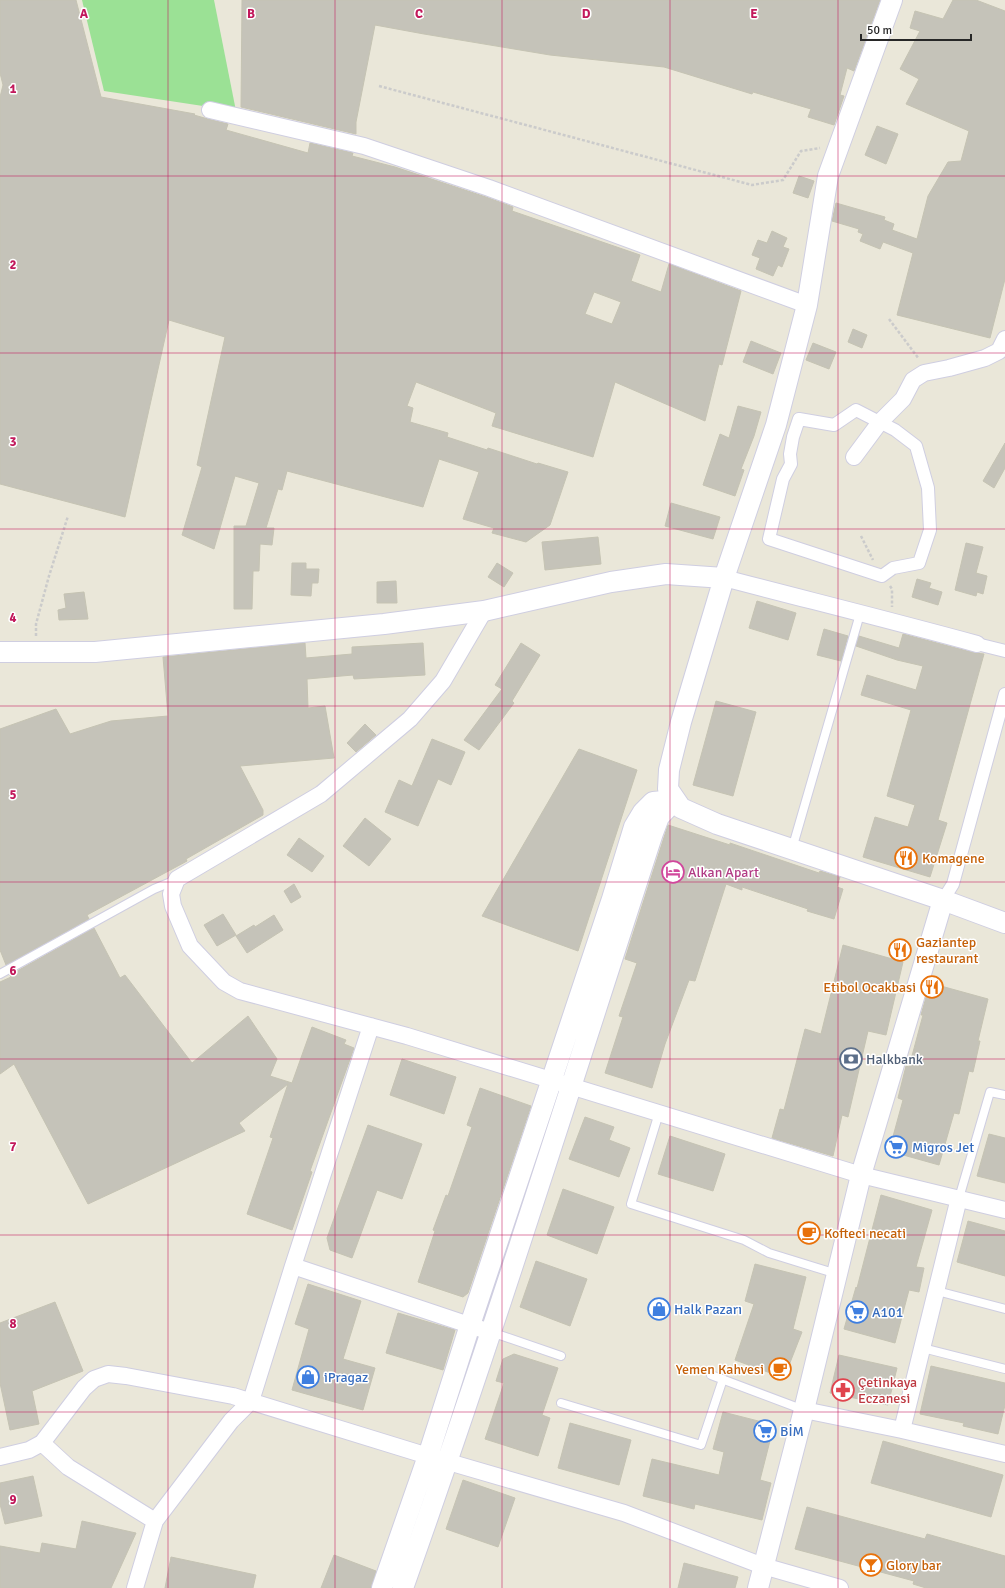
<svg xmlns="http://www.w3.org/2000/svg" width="1005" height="1588" viewBox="0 0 1005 1588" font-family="Signika,sans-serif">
	<rect width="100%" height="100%" fill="#eae7d9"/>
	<path fill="#9be195" d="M82,0H214L236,111L104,91Z"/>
	<path fill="#c5c3b9" stroke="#c5c3b3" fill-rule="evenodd" d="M0,0H76L101,97L195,114L194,115L208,119L228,124L226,130L308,153L310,143L353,153L352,156L395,167L486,197L513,207L512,211L640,255L631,281L661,292L669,264L741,291L722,365L719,364L705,421L615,382L593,457L492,426L496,413L416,382L407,406L413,408L410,422L448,433L447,437L487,450L488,448L537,464L538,463L568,472L550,525L526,542L492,533L494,528L463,519L479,472L439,459L423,507L287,471L282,490L278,489L266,528H274L272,545L260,544L259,571H253L252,609H234V526H246L259,483L235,476L214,549L182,535L202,467L197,465L225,337L169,320L125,517L0,484V97L3,85L0,73ZM594,292L621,302L612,324L585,314Z
		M242,0H880L854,71L847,68L840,95L844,96L834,125L808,117L811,109L753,92L752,94L664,67L550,55L424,34L375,25L356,122V134L241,107Z
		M953,0H976L1005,11V279L990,338L897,315L913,253L883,242L880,249L860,241L863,234L858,232L859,229L832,221L836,203L885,217L884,220L894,224L892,230L917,239L928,196L948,162L961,161L969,131L906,104L919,79L900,69L920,31L910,28L915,11L943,19Z
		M877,126L898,134L886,164L865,155Z
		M799,176L814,181L808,198L793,193Z
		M772,231L787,238L783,247L789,249L782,267L778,265L773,276L756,269L760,258L752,255L758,240L767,243Z
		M853,329L867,335L862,348L848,342Z
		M751,341L781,353L773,374L743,362Z
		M813,343L836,352L829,369L806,360Z
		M738,406L761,412L754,436L741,469L744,470L735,496L703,485L720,434L729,438Z
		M1005,443V468L994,488L983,481Z
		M671,503L720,517L713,539L665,526Z
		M598,537L601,564L545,570L542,542Z
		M966,543L983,547L976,573L987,576L983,594L977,592L976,596L955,590Z
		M292,563H306V569H319L318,583H312L311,596L291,595Z
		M497,563L513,573L504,587L488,577Z
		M917,579L931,583L929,588L942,592L938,605L912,597Z
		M396,581L397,603H377V582Z
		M84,592L88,619L59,620L58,610L66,608L64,594Z
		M757,601L796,613L788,640L749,628Z
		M824,629L848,636L841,661L817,655Z
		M903,634L975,653L984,654L938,820L947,823L930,877L863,857L875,817L908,827L915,805L887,796L911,710L861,695L867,675L916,690L923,666L897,660L856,646L859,636L899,648Z
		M305,643L306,658L352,654V647L423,643L425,675L354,679L353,675L307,679L308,708L325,706L334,758L240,766L263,810V815L186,859L187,861L87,915L89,919L6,965L0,950V729L56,709L70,734L111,721L168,716L163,657Z
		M521,643L540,655L512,701L514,703L479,750L464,740L502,689L495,685Z
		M716,701L756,712L733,796L693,785Z
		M365,724L376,735L356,752L347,743Z
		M432,739L465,752L451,785L438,779L418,826L385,812L399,780L412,786Z
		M579,749L637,770L578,951L482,916Z
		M365,818L391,839L369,866L343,846Z
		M668,825L730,845V843L819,873L820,871L840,877L837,887L843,889L834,919L807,911L808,909L742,887V890L726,884L695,981L689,980L665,1044L652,1088L605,1073L623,1017L619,1016L637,963L625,959Z
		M299,838L324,856L312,872L287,855Z
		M294,884L301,897L291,903L284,891Z
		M223,914L236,935L217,946L204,925Z
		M274,915L283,930L247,953L236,936L254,925L255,927Z
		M94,928L120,978L125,975L192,1063L248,1016L277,1059L270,1076L292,1083L312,1027L346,1040L344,1044L354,1048L310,1171L312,1172L292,1230L247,1214L273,1138L270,1137L288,1084L239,1123L245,1131L88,1204L14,1064L0,1074V982L11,977L10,975Z
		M843,945L903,962L886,1035L868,1031L848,1117L842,1115L833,1156L772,1138L780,1109L784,1110L805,1029L821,1034Z
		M930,983L988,999L978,1041H980L973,1072L969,1071L959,1114L954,1113L939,1165L889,1151L903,1100L898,1098L906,1066L909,1067L923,1015H921Z
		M402,1059L456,1077L444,1114L390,1095Z
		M480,1088L531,1106L468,1293L463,1297L418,1282L435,1231L433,1230L446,1195L448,1196L472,1127L467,1125Z
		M585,1117L614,1127L609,1140L630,1148L619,1177L569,1159Z
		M368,1125L422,1144L402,1199L377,1190L352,1258L330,1250L327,1238Z
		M989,1134L1005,1138V1183L977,1176Z
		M670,1136L725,1154L713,1191L658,1174Z
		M563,1189L614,1207L597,1254L547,1235Z
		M881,1195L932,1210L916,1267L924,1268L919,1292L909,1290L895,1343L844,1329L856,1287L857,1288Z
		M968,1221L1005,1231V1276L957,1262Z
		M536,1261L587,1279L570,1326L520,1307Z
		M755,1264L806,1277L793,1329L802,1332L784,1378L735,1360L754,1304L745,1301Z
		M308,1284L361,1301L343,1359L375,1368L363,1410L292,1390L309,1329L295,1324Z
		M55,1302L83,1371L32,1391L39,1424L10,1430L0,1383V1323Z
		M398,1313L455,1330L443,1370L386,1353Z
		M514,1354L558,1368L542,1415L550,1418L538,1456L485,1439L504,1383L496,1381L503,1359Z
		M839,1355L897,1368L888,1405L830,1393Z
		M931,1366L1005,1383V1405L998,1434L963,1426L964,1423L920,1414Z
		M723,1412L774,1425L760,1480L771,1483L762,1520L695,1504L694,1509L643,1496L652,1459L719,1475L724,1452L713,1449Z
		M570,1423L631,1440L619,1485L558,1468Z
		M883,1441L1003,1475L991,1517L871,1483Z
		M33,1476L42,1516L5,1524L0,1504V1483Z
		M463,1480L515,1498L498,1547L446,1529Z
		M807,1507L925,1539L927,1534L1005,1556V1588H926L913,1584L914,1581L795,1549Z
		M82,1521L136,1533L111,1588H0V1546L40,1553L42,1543L76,1549Z
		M334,1555L376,1571L371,1588H321Z
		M171,1557L256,1575L253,1588H165Z
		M684,1563L738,1577L735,1588H678Z"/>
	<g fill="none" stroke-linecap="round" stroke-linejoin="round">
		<g stroke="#cfcee1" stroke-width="10">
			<path id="service" d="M792,849L860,614
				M0,974L154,889L176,880
				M659,1113L631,1204L744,1240L769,1253L837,1274
				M959,1198L990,1092L1005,1095
				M937,1291L1005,1309
				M491,1332L561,1356
				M923,1348L1005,1369
				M711,1375L804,1410
				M561,1403L701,1445L723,1379"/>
		</g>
		<g stroke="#cfcee1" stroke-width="14">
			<path id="pedestrian" d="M856,410L895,430L916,446L928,488L930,530L919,563L893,568L882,576L769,539L783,479L791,464L790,454L793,437L799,419L834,425Z
				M977,644L1005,651
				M943,900L953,884L1005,694"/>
		</g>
		<g stroke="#cfcee1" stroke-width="18">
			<path id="minor" d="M210,110L364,146L489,188L807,305
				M854,457L880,422L903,399L913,380L924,373L949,368L985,358L999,351L1005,339
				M724,578C808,600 893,621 977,644
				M484,611L443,681L410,719L321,794L177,879L171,894L173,906L190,946L224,982L240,991L407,1036L861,1175L1005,1210
				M371,1026L293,1266L490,1332
				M804,1410L902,1430L1005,1454
				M902,1430L959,1198
				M42,1443L68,1467L155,1521
				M0,1457L29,1450L42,1443L84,1388L94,1379L108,1374L126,1376L233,1396L428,1456L624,1513L763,1566L840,1588
				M135,1588L155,1521L231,1421L251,1401L293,1266"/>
		</g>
		<g stroke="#cfcee1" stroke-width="22">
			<path id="tertiary" d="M892,0L828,176L807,305L776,425L724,578L681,722L669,770L668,789L681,808L717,824L943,900L1005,923
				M0,652H95L384,624L484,611L611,582L666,574L724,578
				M382,1588L428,1456L470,1325L612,899L634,827L643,812L653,802L675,800
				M403,1588C492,1338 571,1085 653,833L659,817L675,800
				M758,1588L804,1410L861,1175L943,900"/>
		</g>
		<path stroke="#cbcbcb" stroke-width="2.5" stroke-dasharray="3 2" stroke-linecap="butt" d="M379,86L752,185L783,180L801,151L820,148
			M889,319L919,359
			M861,536L873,560
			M890,586L892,589V607
			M36,636V624L49,576L68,516"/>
		<use href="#service" stroke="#fff" stroke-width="8"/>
		<use href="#pedestrian" stroke="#fff" stroke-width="12"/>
		<use href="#minor" stroke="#fff" stroke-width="16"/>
		<use href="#tertiary" stroke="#fff" stroke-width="20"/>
	</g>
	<path fill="none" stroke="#c2185b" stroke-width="1" stroke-opacity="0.55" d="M168,0V1588M335,0V1588M502,0V1588M670,0V1588M838,0V1588M0,176H1005M0,353H1005M0,529H1005M0,706H1005M0,882H1005M0,1059H1005M0,1235H1005M0,1412H1005"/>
	<defs>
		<g id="restaurant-ring" transform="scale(1.15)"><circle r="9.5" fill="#fff" stroke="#e8710a" stroke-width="1.5"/><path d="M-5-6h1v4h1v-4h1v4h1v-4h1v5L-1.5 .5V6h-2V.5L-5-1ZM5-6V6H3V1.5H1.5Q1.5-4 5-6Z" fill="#e8710a"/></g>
		<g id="hotel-ring" transform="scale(1.15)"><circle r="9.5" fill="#fff" stroke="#d1479c" stroke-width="1.5"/><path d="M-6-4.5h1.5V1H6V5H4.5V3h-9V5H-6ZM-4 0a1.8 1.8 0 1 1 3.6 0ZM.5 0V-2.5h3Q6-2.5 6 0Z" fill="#d1479c"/></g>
		<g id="bank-ring" transform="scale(1.15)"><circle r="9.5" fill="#fff" stroke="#5c6f8a" stroke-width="1.5"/><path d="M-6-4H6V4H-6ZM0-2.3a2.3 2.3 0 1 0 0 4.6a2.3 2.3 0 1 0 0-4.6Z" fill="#5c6f8a"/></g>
		<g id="supermarket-ring" transform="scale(1.15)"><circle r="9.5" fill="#fff" stroke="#3f7fe0" stroke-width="1.5"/><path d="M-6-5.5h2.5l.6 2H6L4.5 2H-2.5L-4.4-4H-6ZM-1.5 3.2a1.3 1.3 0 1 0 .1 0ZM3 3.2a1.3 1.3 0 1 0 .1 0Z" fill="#3f7fe0"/></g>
		<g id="cafe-ring" transform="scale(1.15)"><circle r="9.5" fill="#fff" stroke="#e8710a" stroke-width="1.5"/><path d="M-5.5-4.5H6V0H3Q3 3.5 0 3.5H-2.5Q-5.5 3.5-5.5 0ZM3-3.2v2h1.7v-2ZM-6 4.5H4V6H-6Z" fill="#e8710a"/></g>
		<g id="shop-ring" transform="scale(1.15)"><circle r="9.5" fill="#fff" stroke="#3f7fe0" stroke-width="1.5"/><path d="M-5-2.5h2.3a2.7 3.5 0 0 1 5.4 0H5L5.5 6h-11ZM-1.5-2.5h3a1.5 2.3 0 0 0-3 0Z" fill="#3f7fe0"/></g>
		<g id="pharmacy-ring" transform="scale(1.15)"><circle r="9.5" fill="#fff" stroke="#e0444e" stroke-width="1.5"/><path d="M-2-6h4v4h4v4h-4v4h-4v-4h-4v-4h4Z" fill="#e0444e"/></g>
		<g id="bar-ring" transform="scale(1.15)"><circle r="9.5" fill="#fff" stroke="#e8710a" stroke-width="1.5"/><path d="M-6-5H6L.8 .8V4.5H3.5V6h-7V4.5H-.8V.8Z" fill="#e8710a"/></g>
	</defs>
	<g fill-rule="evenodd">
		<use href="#restaurant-ring" x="906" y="858"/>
		<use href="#hotel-ring" x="673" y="872"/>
		<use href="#restaurant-ring" x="900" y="950"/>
		<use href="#restaurant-ring" x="932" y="987"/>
		<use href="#bank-ring" x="851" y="1059"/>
		<use href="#supermarket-ring" x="896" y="1147"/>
		<use href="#cafe-ring" x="809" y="1233"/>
		<use href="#shop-ring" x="659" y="1309"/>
		<use href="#supermarket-ring" x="857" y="1312"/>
		<use href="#cafe-ring" x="780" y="1369"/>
		<use href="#shop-ring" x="308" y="1377"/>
		<use href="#pharmacy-ring" x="843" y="1390"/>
		<use href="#supermarket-ring" x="765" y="1431"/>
		<use href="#bar-ring" x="871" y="1565"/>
	</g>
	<g text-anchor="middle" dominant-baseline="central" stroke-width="3" stroke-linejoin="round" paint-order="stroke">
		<g font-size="14" fill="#c56008" stroke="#fff" text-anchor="start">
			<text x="922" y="858">Komagene</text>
			<text x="916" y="942">Gaziantep<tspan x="916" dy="16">restaurant</tspan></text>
			<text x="916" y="987" text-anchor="end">Etibol Ocakbasi</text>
			<text x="824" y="1233">Kofteci necati</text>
			<text x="764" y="1369" text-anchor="end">Yemen Kahvesi</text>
			<text x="886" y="1565">Glory bar</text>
		</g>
		<g font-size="14" fill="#b23c85" stroke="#fff" text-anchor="start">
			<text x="688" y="872">Alkan Apart</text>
		</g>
		<g font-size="14" fill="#4e5e75" stroke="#fff" text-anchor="start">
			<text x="866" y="1059">Halkbank</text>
		</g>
		<g font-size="14" fill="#366cbe" stroke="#fff" text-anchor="start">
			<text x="912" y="1147">Migros Jet</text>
			<text x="674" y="1309">Halk Pazarı</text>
			<text x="872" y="1312">A101</text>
			<text x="324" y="1377">iPragaz</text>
			<text x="780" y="1431">BİM</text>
		</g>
		<g font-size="14" fill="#be3a42" stroke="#fff" text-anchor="start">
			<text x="858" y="1382">Çetinkaya<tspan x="858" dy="16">Eczanesi</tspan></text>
		</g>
	</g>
	<g font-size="13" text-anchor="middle" font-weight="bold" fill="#c2185b" stroke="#fff" stroke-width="3" stroke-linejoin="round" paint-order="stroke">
		<text x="84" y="18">A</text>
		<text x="251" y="18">B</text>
		<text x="419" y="18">C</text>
		<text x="586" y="18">D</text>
		<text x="754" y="18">E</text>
		<text x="13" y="93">1</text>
		<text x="13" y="269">2</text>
		<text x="13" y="446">3</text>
		<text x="13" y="622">4</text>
		<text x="13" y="799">5</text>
		<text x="13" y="975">6</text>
		<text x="13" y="1151">7</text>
		<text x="13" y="1328">8</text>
		<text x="13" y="1504">9</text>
	</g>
	<path d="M861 34v6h110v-6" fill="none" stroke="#272727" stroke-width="2"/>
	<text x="867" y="34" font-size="12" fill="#272727" stroke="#ffffff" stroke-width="3" paint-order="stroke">50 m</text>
</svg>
